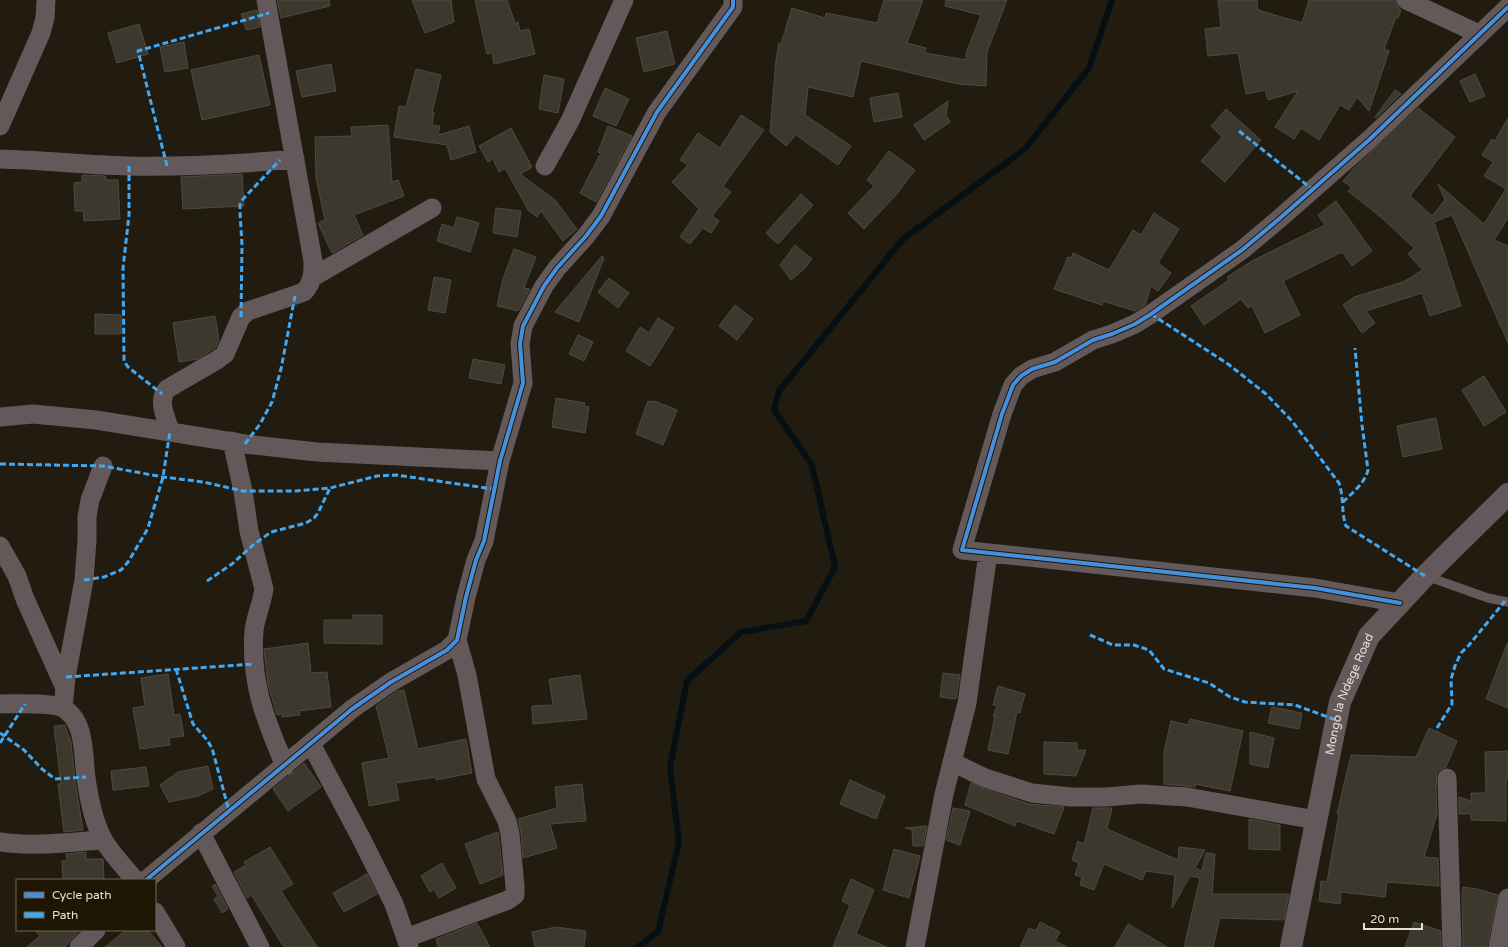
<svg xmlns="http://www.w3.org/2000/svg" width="1508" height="947" viewBox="0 0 1508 947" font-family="'Varela Round',sans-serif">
	<rect width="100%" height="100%" fill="#211b10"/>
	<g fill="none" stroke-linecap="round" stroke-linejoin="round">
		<path stroke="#060f11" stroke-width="6" d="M638,947L658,932L679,842L670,767L687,681L741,632L806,621L835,567L812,465L774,410L779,391L903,239L1025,149L1089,68L1112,0"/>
	</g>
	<path fill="#3d382e" stroke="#4f4a41" d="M277,0H329L330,6L281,18Z
		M412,0H451L454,22L425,33Z
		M475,0H507L515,23L518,22L520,31L529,29L535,54L494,64L492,53L487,54Z
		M884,0H923L907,43L926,48L925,53L966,60V53L981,15L945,6L946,0H1007L987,52L986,86L958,84L861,61L853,97L808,87L805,115L851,146L838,165L796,135L786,146L770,132L776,60L779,43L781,44L792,8L825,18L826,13L877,23Z
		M1218,0H1257L1258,10L1302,23L1309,0H1395L1397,6L1401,10L1398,18L1396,17L1384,49L1389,51L1369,111L1357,97L1349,110L1340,105L1319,140L1301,128L1294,139L1275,127L1298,91L1268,100L1265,90L1246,94L1238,53L1208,56L1205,29L1221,27Z
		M257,10L260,27L246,30L241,14Z
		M139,24L148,54L117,63L108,33Z
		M667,31L675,64L644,72L636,38Z
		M184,42L188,68L165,72L160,47Z
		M259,55L270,105L202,120L191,70Z
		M331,64L336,91L302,97L296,71Z
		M416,69L441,75L432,112H434L432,125L440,126L438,135L469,126L476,152L451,160L447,145L394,137L399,106L406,107Z
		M1475,74L1485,96L1470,102L1460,81Z
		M544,75L564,79L558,113L539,109Z
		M605,88L629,99L616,126L593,116Z
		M1395,90L1401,94L1376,118L1375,117Z
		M898,93L902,117L874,122L870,98Z
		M948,101L946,115L950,122L924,140L914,125Z
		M1418,108L1455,137L1410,196L1432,216L1445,200L1438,184L1484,224L1506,189L1484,176L1493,162L1482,155L1492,139L1495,141L1508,118V218L1494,240L1508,246V343L1452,215L1434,222L1461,306L1430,316L1422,293L1366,311L1375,323L1362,333L1343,305L1354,297L1403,282L1423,270L1408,254L1414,248L1383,219L1348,191L1352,188L1343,181L1354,168Z
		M1226,109L1261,140L1225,182L1201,161L1222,137L1211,126Z
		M741,115L764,130L723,186L731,192L712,216L719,221L711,233L703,228L690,244L680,237L699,209L672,182L688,165L680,160L698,133L720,148Z
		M388,125L392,182L398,180L404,196L354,215L363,235L332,253L318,223L325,220L316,178L315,137L352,136L351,127Z
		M608,126L632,136L596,202L580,193L601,153L598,152Z
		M511,128L532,167L529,165L531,168L520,174L555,200L577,229L563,241L541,211L537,217L528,210L505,168L499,172L493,159L488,162L479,146Z
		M889,151L915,170L896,195L864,229L848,213L874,186L867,180Z
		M242,174L244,206L183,209L181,177Z
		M82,175L105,176L106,180H118L120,219L84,221L83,211H75L74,183L82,182Z
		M801,194L813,205L778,244L766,233Z
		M1336,201L1372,251L1352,266L1342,252L1283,281L1300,315L1265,333L1252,306L1248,308L1241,299L1204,325L1191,306L1229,280L1227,277L1252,261L1325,225L1318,215Z
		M496,208L521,211L517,237L493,233Z
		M1154,213L1179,229L1158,263L1171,273L1158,291L1151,286L1145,305L1135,311L1103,301L1102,305L1054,289L1068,257L1071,258L1073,253L1109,270L1133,230L1141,235Z
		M457,217L479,223L470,252L437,241L442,224L454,228Z
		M795,245L812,259L803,270L791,280L780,265Z
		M514,249L536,257L524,288L530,289L518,311L497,306L503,279Z
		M602,256L604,258L579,322L555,312Z
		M434,277L451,280L445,313L428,310Z
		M609,278L629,293L618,308L598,292Z
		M735,305L753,319L737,340L719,326Z
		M95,314L121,315V334H95Z
		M215,316L219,340L216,347L198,359L179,362L173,323Z
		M658,318L674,328L650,366L626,351L640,327L649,333Z
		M578,335L593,342L584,361L569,354Z
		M473,359L505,365L501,384L469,378Z
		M1484,376L1506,412L1484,426L1462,390Z
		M556,398L585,403L584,406L589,407L585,433L552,427Z
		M648,401L653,402L654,401L677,410L663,445L636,434Z
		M1436,418L1442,449L1403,457L1397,426Z
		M353,615H382V644L324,643V620H353Z
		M308,643L311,673L327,672L331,707L299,711L300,715L282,717V714L277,715L268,685L264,649Z
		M1507,644H1508V708L1486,699Z
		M943,673L960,675L956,699L940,697Z
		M168,674L174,715L180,714L184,736L169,738L170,745L140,749L133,708L145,706L141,678Z
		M580,675L587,719L533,724L532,706L553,705L549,679Z
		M998,686L1025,694L1020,713L1017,712L1008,754L988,750L995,716H993L997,706L993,705Z
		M404,690L418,749L466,739L472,773L436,780V777L396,783L399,800L369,806L362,763L389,758L376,706L397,691Z
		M1272,707L1302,713L1299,729L1268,723Z
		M1190,719L1243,731L1230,791L1195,784V787L1164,784V752L1171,721L1188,725Z
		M65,725L71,742L75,780L83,830L64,832L58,784H61L54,726Z
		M1429,728L1457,741L1446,767L1441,769L1437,773L1436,790L1437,814L1424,857L1438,858L1439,886L1387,882L1385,897L1341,892L1340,904L1319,901L1321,881L1327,882L1339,814H1337L1351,755L1416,757Z
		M1250,732L1274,738L1268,768L1250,764Z
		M1044,742L1077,743V750H1086L1076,776L1044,774Z
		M1508,751V779H1506V821L1471,820V814H1459V797L1471,801V793H1486L1485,752Z
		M304,763L321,787L288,811L273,789Z
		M208,766L213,789L198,796L169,802L160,785L178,772Z
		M146,767L149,786L113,790L111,771Z
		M850,780L885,796L876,819L840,804Z
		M971,783L982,788L1029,804L1064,807L1054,834L1017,821L1015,826L965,805Z
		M582,784L586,821L550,824L557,848L523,858L521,833L518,819L557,808L555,787Z
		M953,808L970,811L960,845L946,840Z
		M1093,808H1112L1107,829L1178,860L1179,847L1205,850L1195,868L1202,871L1206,853L1215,854L1212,894H1289L1284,920L1220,918L1213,947H1184L1200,878L1190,876L1172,908L1175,875L1146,871L1142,880L1104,864L1094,890L1080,885L1082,877L1075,875L1079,863L1072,860L1078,841L1084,844Z
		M1249,819L1280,825V850L1249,849Z
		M927,826L923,846H913L912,830L905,828Z
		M498,832L503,875L480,884L465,844Z
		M270,847L293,884L281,891L317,947H284L255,901L251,895L247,898L234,872L246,865L244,862Z
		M894,849L920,856L909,898L883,890Z
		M86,852V859H103L104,880H63L62,861H67L66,854Z
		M442,863L456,888L439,898L434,889L430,892L421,876Z
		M367,874L377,894L344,912L333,893Z
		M851,879L874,890L856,934L887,947H833L850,905L842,901Z
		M215,884L228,909L222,913L214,899L218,896L212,886Z
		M1463,887L1477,889L1498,895L1487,947H1463L1462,896Z
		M1040,922L1060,932L1055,941L1067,947H1020L1029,928L1036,931Z
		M1414,922L1441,931V947H1405Z
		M477,923L490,947H438L436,939Z
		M1128,924L1167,947H1115Z
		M556,927L586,931L584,947H535L532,932Z
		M35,930H80L65,947H27L40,936Z
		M126,930H148L162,947H105Z"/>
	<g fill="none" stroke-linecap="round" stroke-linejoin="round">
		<path stroke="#63595a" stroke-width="9" d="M1426,576L1488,598L1508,602"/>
		<path stroke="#63595a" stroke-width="19" d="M1406,0L1479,34
			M0,126L41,33L45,18L46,0
			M0,159C43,160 85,165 128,166C183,167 240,164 295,159
			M545,166L570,121L624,0
			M313,277L432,208
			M0,417L33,414L96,420L245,444L317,452L500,461
			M170,431C166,417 157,401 167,389L217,360L225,354L241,317L248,311L304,292C313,282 313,274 313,261L266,0
			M232,441L243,491L249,531L264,589C262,603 256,616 254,630C250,682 265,719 285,766
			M0,546L17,576L25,599L65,688
			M1400,603L1315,588L962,550L1002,414L1013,385L1021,376L1032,369L1055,362L1093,340L1112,334L1135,324L1151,314L1242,250L1279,219L1370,139L1508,7
			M0,704C15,704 51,702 63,708C86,721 83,756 86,778C89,798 93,821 103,839C109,851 126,869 135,880
			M63,708L66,677L84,580L87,540V517L90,500L103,466
			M311,744L361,838L394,904L409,947
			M952,762L985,778L1032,793L1071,797H1106L1141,794L1187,797L1316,820
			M1447,778L1452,947
			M201,833L260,947
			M0,842C34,847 69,842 103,840
			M146,880L352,709L391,682L447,650L457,640L466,597L476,560L484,541L500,461L523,383L520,344L523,326L544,286L557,268L586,236L601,216L657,112L733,7V0
			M155,912L176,947
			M406,938L508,900L515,895V886L510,834L507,821L486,779L467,675L457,640
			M79,947L96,930
			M915,947L944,794L967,703L988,553
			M1498,947L1508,898"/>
		<path stroke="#63595a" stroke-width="22" id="s1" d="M1291,947L1340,702L1369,636L1425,576L1508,494"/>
		<path stroke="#3fa9f5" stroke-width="3" stroke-dasharray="6 3" stroke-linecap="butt" d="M1239,131L1312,189
			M129,166V215L123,268L124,361L128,367L162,394
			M167,166L138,51L269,13
			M1151,314L1228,364L1266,394L1292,421L1339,483C1344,497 1341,512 1346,526L1425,576
			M241,317L242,245L240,212V205L243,199L280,160
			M245,444L260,424L272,402L281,369L295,296
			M0,464L103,466L163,477L203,482L243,491H296L330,488L377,476L396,475L493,489
			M1343,502C1352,493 1365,483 1368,470L1362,425L1355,348
			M84,580L104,577L121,570L128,562L143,537L148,528L163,477L170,431
			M207,581L232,564L253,545L271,532L306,523L314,518L318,513L330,488
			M1090,635L1113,645H1134L1149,650L1164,669L1209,683L1230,697L1245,702L1295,705L1336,720
			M176,669L193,724L207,740L212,748L229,811
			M66,677L254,664
			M1437,728L1452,704L1451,679L1455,666L1461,653L1469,645L1505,601
			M0,733L24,750L42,769L55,779L86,777
			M0,743L25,704"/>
		<g stroke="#1e1502" stroke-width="6">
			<path id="cycleway" d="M1400,603L1315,588L962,550L1002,414L1013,385L1021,376L1032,369L1055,362L1093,340L1112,334L1135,324L1151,314L1242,250L1279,219L1370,139L1508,7
				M146,880L352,709L391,682L447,650L457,640L466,597L476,560L484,541L500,461L523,383L520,344L523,326L544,286L557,268L586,236L601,216L657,112L733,7V0"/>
		</g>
		<use href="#cycleway" stroke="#468fdf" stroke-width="4"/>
	</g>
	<g text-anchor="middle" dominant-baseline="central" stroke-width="4" stroke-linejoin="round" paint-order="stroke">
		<g font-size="12" fill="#e6dfd3" stroke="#1e1502">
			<text stroke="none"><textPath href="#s1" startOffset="260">Mongo la Ndege Road</textPath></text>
		</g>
	</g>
	<rect x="16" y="879" width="140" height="52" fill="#1e1502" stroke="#6e6656"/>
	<rect x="24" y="892" width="20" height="6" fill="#468fdf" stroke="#6e6656"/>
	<text x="52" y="899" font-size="12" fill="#e6dfd3">Cycle path</text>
	<rect x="24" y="912" width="20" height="6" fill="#3fa9f5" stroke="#6e6656"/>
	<text x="52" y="919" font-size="12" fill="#e6dfd3">Path</text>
	<path d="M1364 923v6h58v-6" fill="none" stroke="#e6dfd3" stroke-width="2"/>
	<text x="1370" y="923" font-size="12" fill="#e6dfd3" stroke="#1e1502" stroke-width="3" paint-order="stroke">20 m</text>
</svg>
